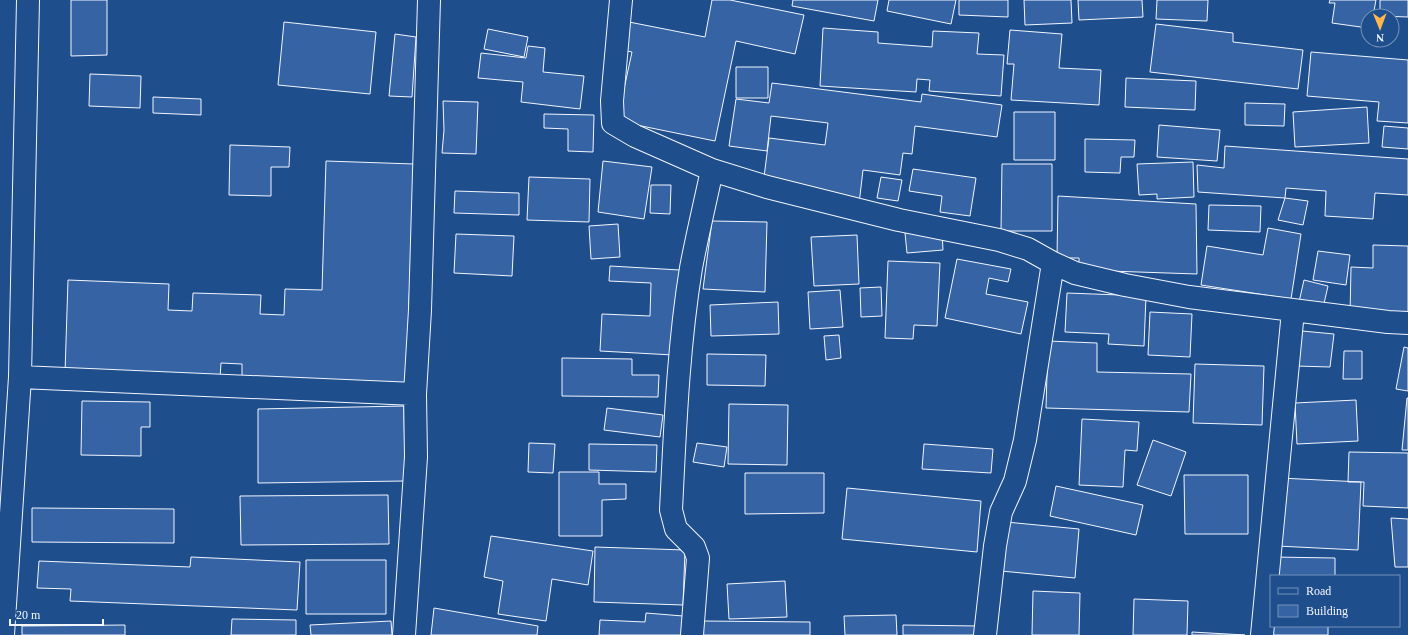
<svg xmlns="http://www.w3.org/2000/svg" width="1408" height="635" viewBox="0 0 1408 635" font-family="'Times New Roman',serif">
	<rect width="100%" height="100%" fill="#1f4e8c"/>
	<path fill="#3563a3" stroke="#f2f6ff" d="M71,0H107V55L71,56Z
		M712,0H730L804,15L795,54L736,41L715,141L617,121L632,52L622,50L624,21L705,37Z
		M793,0H878L874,21L792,6Z
		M889,0H956L951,24L887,11Z
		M959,0H1008V17L959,15Z
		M1024,0H1071L1072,23L1025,25Z
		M1078,0H1142L1143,17L1079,20Z
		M1157,0H1208L1207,21L1156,19Z
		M1330,0H1376L1373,16H1368V28L1332,23L1335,3H1329Z
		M1380,0H1408V17L1380,16Z
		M284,22L376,32L370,94L278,85Z
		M1156,24L1233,33V42L1303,50L1298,89L1150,72Z
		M823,28L878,32V43L932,47L933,31L979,33L977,54L1004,55L1001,96L929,91L930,80L917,79L916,92L820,86Z
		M488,29L528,37L524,57L484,49Z
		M1010,30L1062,34L1059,68L1101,70L1099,105L1011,100L1014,64H1007Z
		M395,34L416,37L412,97L389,96Z
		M528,46L545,48L543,72L584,76L580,109L521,102L523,82L478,78L481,53L526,58Z
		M1311,52L1408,60V123L1377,121L1379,102L1307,96Z
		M736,67H768V98H736Z
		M90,74L141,76L140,108L89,106Z
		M1126,78L1196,81L1195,110L1125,107Z
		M772,83L921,102L922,94L1002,105L997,137L915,126L912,154L903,153L900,175L863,170L859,204L763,185L769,138L825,145L828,123L771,116L767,151L729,146L736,99L769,103Z
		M153,97L201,99V115L153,113Z
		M443,101L478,102L476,154L442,153L444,130Z
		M1245,103L1285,104L1284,126L1245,125Z
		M1367,107L1369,143L1295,147L1293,112Z
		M1014,112H1055V160H1014Z
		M544,114L594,115L593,152L568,151V129L544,128Z
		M1159,125L1220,130L1217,161L1157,157Z
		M1384,126L1408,128V149L1382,147Z
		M1085,139L1135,140L1134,157H1121L1120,173L1085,172Z
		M230,145L290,147L289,167H271V196L229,195Z
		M1225,146L1408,159V195L1375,193L1373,219L1325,216L1326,191L1286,188L1285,198L1198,192L1197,165L1224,168Z
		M326,161L414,164L406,387L242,382V364L221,363L220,378L65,373L68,280L169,284L168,310L192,311L193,293L261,295L260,314L284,315L285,289L322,290Z
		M603,161L652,167L644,219L598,212Z
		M1193,162L1194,197L1157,199V194L1139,195L1137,164Z
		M1002,164H1052V231H1001Z
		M913,169L976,178L970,216L940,212L942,196L909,191Z
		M529,177L590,179L589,222L527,220Z
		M881,177L902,180L898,201L877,198Z
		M651,185H671L670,214L650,213Z
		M455,191L519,193V215L454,213Z
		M1058,196L1196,204L1197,274L1079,270V258H1057Z
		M1285,198L1308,201L1303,225L1278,220Z
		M1209,205L1261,206L1260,232L1208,230Z
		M712,221L767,222L765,292L703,289Z
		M618,224L620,257L591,259L589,226Z
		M1268,228L1301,234L1291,299L1201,285L1207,246L1263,255Z
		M942,231L943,250L907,253L905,233Z
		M456,234L514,236L512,276L454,273Z
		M857,235L859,284L814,286L811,237Z
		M1373,245L1408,246V316L1350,315L1351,267L1373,268Z
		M1318,251L1350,255L1346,285L1313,280Z
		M957,259L1011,269L1008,282L989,278L986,294L1028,302L1021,334L945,318Z
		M888,261L940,263L937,326L914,325L913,339L885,338Z
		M610,266L680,270L673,355L600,351L602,314L650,316L651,283L609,281Z
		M1304,280L1328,286L1323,308L1299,302Z
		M881,287L882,316L861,317L860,288Z
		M840,290L843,327L810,329L808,292Z
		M1067,293L1146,296L1144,346L1108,344L1109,334L1065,332Z
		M778,302L779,334L711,336L710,305Z
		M1150,312L1192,314L1190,357L1148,355Z
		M1302,331L1334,334L1330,367L1296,366Z
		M839,335L841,358L826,360L824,336Z
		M1048,341L1097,343V372L1191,374L1189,412L1046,408Z
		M1404,347L1408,348V391L1396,389Z
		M1344,351H1362V379H1343Z
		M707,354L766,355L765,386L707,385Z
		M562,358L632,359V375H659L658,397L562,396Z
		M1195,364L1264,366L1262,425L1193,423Z
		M1407,398H1408V450H1402Z
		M1356,400L1358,441L1297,444L1295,403Z
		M82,401L150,402V427H141V456L81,455Z
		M729,404L788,405L787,465L728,464Z
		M404,406L405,481L258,483V409Z
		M607,408L663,415L660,437L604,430Z
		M1082,419L1139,422L1137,451L1125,450L1123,487L1079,485Z
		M1153,440L1186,452L1171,496L1137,485Z
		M529,443L555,444L553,473L528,472Z
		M697,443L727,447L724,467L693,462Z
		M589,444L657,445L656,472L589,470Z
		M924,444L993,449L991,473L922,469Z
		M1349,452L1408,453V508L1363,506L1364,482H1348Z
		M559,472H599V484H626V499L602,500V536H559Z
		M745,473H824V513L745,514Z
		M1184,475H1248V534H1185Z
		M1280,478L1361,482L1358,550L1277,546Z
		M1056,486L1143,505L1136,535L1050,516Z
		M847,488L981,501L977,552L842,539Z
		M388,495L389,544L241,545L240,496Z
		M32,508L174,509V543L32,542Z
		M1391,518L1408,519V567H1395Z
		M1006,522L1079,529L1075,578L1001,571Z
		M491,536L593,551L588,585L552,579L546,621L498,614L503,581L484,577Z
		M595,547L685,550L683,605L594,602Z
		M191,557L300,562L297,610L70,601L71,589L37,588L39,561L190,567Z
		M1272,557L1335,558V576H1272Z
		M306,560H386V614H306Z
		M785,581L787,617L729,619L727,584Z
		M1033,591L1080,593L1079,635H1032Z
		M1134,599L1188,601L1187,635H1133Z
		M434,608L538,626L537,635H431Z
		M646,613L683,616L682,635H599L600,620L645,622Z
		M896,615L897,635H845L844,616Z
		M232,619L296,620V635H231Z
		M391,621L392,635H311L310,625Z
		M701,621L810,622V635H701Z
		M125,625V635H22V626Z
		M903,625L978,626V635H903Z
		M1271,626H1328V635H1266Z
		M1192,632L1245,635H1192Z"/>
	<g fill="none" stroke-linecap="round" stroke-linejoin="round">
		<g stroke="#f2f6ff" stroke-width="24">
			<path id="minor" d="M621,0L612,101L613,123L635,136L712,170
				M20,377L415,394
				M3,635L20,377L28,0
				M404,635L416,457L415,394L420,310L429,0
				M692,635L698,558L694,547L676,529L671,510C675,430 678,348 691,268C697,236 705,203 712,170L767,187L899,220L999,240L1028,249L1053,263L1075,273L1125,285L1189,297L1388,322L1408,323
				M985,635L995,546L1001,512L1015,481L1025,440L1053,263
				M1262,635L1293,311"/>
		</g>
		<use href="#minor" stroke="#1f4e8c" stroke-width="22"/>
	</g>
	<rect x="1270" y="575" width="130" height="52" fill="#1f4e8c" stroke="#7391ba"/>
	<rect x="1278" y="588" width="20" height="6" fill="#1f4e8c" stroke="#7391ba"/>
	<text x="1306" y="595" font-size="12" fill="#f2f6ff">Road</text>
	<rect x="1278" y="605" width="20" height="12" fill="#3563a3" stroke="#7391ba"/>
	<text x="1306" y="615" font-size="12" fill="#f2f6ff">Building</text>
	<g transform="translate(1380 28) rotate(179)"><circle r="19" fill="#1f4e8c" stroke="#7391ba"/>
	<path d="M0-3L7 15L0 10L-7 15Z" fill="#ffb74d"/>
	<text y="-6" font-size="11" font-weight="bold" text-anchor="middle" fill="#f2f6ff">N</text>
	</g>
	<path d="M10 619v6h93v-6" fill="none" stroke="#f2f6ff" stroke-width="2"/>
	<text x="16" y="619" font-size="12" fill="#f2f6ff" stroke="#1f4e8c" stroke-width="3" paint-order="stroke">20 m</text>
</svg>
